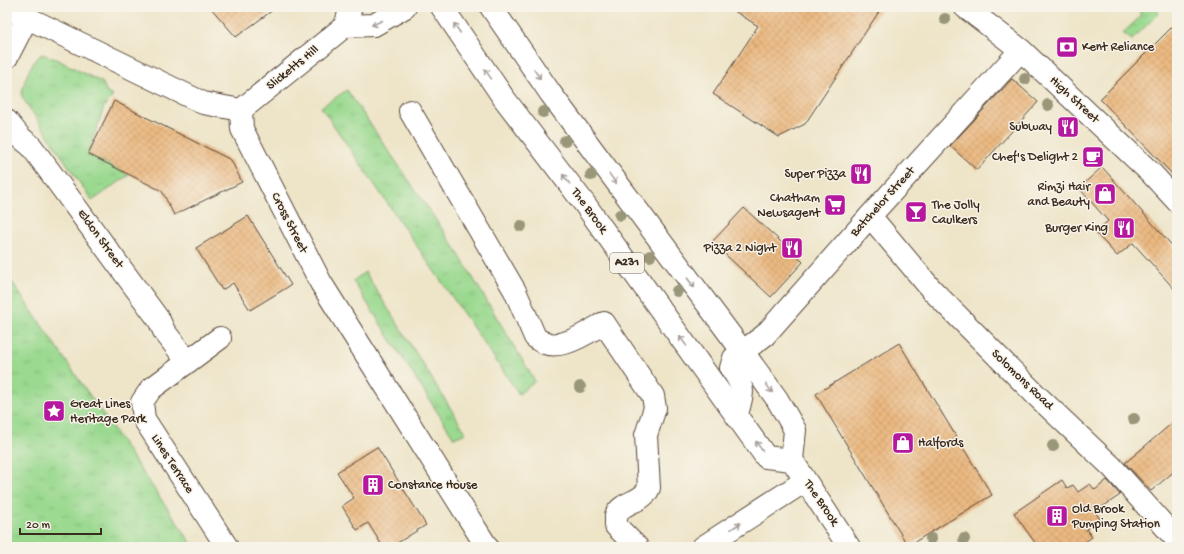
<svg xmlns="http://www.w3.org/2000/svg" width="1184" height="554" viewBox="0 0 1184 554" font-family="'Gochi Hand',sans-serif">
	<defs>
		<pattern id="grass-tufts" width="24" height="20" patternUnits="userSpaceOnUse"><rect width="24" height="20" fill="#9ad98f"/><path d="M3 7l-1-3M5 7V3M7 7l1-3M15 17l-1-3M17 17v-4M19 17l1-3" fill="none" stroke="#86ba7b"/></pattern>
		<pattern id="building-cross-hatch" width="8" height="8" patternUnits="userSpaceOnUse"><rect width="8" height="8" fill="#ebb981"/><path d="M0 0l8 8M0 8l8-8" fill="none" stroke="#ca9f6f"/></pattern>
	</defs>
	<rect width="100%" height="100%" fill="#f7f3e8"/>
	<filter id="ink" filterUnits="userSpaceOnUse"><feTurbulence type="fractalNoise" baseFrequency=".025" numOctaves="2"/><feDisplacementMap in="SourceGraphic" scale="8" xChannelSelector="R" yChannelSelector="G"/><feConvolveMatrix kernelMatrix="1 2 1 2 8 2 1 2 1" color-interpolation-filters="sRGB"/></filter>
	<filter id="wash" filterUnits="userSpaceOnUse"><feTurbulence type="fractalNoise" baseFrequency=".012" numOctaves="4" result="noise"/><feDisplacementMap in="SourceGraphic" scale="16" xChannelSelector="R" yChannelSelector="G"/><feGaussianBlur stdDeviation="0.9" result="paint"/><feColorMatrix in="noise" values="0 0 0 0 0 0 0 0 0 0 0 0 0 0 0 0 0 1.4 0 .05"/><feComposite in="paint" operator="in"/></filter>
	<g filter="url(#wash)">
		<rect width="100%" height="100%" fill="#eee5c9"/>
		<path fill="url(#grass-tufts)" stroke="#6a8256" d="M1140,7H1158L1156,9L1159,13L1132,40L1123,33L1140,17Z
			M42,54L58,60L103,83L107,93L113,96L104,107L88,154L129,175L92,201L22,97C21,86 32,59 42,54Z
			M347,90L455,248L535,381L519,394L321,107Z
			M365,272L466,433L454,438L353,281Z
			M7,275L194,547H7Z"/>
		<g id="blocks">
			<path fill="url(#building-cross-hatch)" d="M210,7H277L236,37Z
				M728,7H882L805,124L779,137L713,94L758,26Z
				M1177,22V179L1100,99Z
				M1012,79L1038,102L977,170L950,146Z
				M114,101L231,160L242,182L174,215L162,191L88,154Z
				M1102,167L1177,251V292L1133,243L1117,256L1095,232L1108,221L1079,188Z
				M744,208L803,262L771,297L712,242Z
				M248,216L291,285L250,310L233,283L222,290L196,248Z
				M899,343L992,495L908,546L816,394Z
				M1177,419V469L1151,491L1125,463Z
				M377,447L426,525L391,547H383L368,523L357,530L342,506L354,498L337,472Z
				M1062,480L1067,488L1073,485L1078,492L1090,484L1095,490L1107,480L1120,495L1095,512L1100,519L1086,529L1092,537L1078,547H1038L1014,513Z"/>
		</g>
	</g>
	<g filter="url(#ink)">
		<use href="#blocks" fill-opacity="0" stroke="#564638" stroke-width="1"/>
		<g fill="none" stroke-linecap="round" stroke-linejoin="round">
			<g stroke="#564638" stroke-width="24">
				<path id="minor" d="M965,7L1021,50L1151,173L1177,201
					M7,8L203,103L241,110
					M345,26L374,25L405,7
					M7,57L27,18
					M241,110L242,129L321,283L487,547
					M241,110L345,26L351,7
					M410,111L515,291L535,337C555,356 585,334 604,323L653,396L655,408L646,435L649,488C643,503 622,501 616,515V526L637,547
					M7,121L20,137L31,146L159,320L164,331L187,361
					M870,216L932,290L1037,396L1112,467L1177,540
					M220,338L151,389L142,402L144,419L227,547
					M737,415C743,390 746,390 731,368L734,358L765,335L870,216L1021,50
					M703,547L805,481"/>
			</g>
			<g stroke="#564638" stroke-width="24">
				<path id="major" d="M442,7L503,97L584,203L766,457L792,460
					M491,7L551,94L743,352L777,399L795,430L792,460L849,547"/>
			</g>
			<use href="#minor" stroke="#fff" stroke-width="22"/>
			<use href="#major" stroke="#fff" stroke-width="22"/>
		</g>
		<g fill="#99967a">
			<circle cx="945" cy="19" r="6"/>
			<circle cx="1025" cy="79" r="6"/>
			<circle cx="1048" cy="105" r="6"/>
			<circle cx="543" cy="112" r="6"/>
			<circle cx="565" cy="141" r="6"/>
			<circle cx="591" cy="175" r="6"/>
			<circle cx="620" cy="215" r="6"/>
			<circle cx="521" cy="226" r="6"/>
			<circle cx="650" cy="256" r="6"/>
			<circle cx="677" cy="291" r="6"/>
			<circle cx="580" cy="387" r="6"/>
			<circle cx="1134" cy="419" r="6"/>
			<circle cx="1053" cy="446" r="6"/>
			<circle cx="931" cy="539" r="6"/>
			<circle cx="964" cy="539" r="6"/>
		</g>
		<defs><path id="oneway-shaft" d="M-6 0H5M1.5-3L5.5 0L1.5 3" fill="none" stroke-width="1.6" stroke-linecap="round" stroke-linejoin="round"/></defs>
		<g stroke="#a79f9a">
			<use href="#oneway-shaft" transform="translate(377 23) rotate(156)"/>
			<use href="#oneway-shaft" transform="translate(457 28) rotate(-124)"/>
			<use href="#oneway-shaft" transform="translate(488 74) rotate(-125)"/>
			<use href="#oneway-shaft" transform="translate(537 74) rotate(56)"/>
			<use href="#oneway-shaft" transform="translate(566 179) rotate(-127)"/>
			<use href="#oneway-shaft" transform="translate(613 179) rotate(54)"/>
			<use href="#oneway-shaft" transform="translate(691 283) rotate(53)"/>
			<use href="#oneway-shaft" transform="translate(683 341) rotate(-126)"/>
			<use href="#oneway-shaft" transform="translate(769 388) rotate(55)"/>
			<use href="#oneway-shaft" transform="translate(759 446) rotate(-125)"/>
			<use href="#oneway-shaft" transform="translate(736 526) rotate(-33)"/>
		</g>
	</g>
	<defs>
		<g id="bank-square" transform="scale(1.15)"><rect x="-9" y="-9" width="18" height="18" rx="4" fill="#b5179e" stroke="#f7f3e8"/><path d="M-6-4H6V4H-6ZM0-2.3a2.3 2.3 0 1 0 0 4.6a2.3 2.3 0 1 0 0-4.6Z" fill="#fff"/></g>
		<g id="restaurant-square" transform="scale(1.15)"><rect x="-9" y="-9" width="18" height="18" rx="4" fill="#b5179e" stroke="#f7f3e8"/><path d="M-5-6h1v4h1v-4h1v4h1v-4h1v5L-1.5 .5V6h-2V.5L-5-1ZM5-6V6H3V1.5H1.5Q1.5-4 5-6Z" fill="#fff"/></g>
		<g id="cafe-square" transform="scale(1.15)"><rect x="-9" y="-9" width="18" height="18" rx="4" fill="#b5179e" stroke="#f7f3e8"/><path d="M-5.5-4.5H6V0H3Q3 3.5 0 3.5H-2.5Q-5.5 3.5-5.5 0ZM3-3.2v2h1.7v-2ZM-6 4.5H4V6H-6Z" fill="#fff"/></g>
		<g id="shop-square" transform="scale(1.15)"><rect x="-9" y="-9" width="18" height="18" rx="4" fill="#b5179e" stroke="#f7f3e8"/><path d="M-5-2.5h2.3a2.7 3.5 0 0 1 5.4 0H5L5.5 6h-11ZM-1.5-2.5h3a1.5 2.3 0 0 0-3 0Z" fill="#fff"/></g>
		<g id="supermarket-square" transform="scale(1.15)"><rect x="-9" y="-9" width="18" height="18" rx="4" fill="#b5179e" stroke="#f7f3e8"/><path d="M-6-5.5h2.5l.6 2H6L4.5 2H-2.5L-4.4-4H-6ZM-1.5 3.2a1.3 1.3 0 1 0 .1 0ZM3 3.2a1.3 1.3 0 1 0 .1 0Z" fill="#fff"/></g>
		<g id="bar-square" transform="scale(1.15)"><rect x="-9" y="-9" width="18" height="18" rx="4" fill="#b5179e" stroke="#f7f3e8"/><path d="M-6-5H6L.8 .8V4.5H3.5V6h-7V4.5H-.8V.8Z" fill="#fff"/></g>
		<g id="sight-square" transform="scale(1.15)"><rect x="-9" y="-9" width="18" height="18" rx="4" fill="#b5179e" stroke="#f7f3e8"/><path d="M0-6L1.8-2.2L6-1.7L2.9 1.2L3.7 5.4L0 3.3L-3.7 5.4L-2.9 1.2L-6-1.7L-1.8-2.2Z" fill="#fff"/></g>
		<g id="building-square" transform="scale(1.15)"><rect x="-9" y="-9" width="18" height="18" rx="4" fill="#b5179e" stroke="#f7f3e8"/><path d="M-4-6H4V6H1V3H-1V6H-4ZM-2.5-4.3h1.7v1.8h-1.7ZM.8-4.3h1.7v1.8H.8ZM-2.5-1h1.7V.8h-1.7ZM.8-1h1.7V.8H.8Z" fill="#fff"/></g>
	</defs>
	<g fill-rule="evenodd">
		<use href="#bank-square" x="1067" y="47"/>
		<use href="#restaurant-square" x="1068" y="127"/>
		<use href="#cafe-square" x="1093" y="157"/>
		<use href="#restaurant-square" x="861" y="174"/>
		<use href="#shop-square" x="1105" y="194"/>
		<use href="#supermarket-square" x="835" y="205"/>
		<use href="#bar-square" x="916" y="212"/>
		<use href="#restaurant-square" x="1124" y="228"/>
		<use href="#restaurant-square" x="792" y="248"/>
		<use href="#sight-square" x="54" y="411"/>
		<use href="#shop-square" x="903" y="443"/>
		<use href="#building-square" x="373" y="485"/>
		<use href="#building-square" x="1057" y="516"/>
	</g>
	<g text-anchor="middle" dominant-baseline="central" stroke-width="3" stroke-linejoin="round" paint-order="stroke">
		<rect fill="#f7f3e8" stroke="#73665b" stroke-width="1" x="610" y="253" width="34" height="20" rx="3"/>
		<g font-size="12" font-weight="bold" fill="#3b2a1e">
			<text x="627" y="263">A231</text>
		</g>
		<g font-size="13" fill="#3b2a1e" stroke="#f7f3e8" text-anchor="end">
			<text x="1082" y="47" text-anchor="start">Kent Reliance</text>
			<text x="1052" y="127">Subway</text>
			<text x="1078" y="157">Chef's Delight 2</text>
			<text x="846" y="174">Super Pizza</text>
			<text x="1090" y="187">Rimzi Hair<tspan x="1090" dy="15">and Beauty</tspan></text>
			<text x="820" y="198">Chatham<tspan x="820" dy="15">Newsagent</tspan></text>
			<text x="932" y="205" text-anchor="start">The Jolly<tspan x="932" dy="15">Caulkers</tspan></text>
			<text x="1108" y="228">Burger King</text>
			<text x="776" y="248">Pizza 2 Night</text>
			<text x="70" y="404" text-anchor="start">Great Lines<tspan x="70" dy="15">Heritage Park</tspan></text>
			<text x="918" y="443" text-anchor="start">Halfords</text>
			<text x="388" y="485" text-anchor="start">Constance House</text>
			<text x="1072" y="509" text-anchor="start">Old Brook<tspan x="1072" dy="15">Pumping Station</tspan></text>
		</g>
		<g font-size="13" fill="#3b2a1e" stroke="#f7f3e8">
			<text transform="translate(293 68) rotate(-39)">Slicketts Hill</text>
			<text transform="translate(1074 100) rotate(43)">High Street</text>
			<text transform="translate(883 202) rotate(-48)">Batchelor Street</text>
			<text transform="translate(589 211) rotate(54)">The Brook</text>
			<text transform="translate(289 223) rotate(63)">Cross Street</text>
			<text transform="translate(100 239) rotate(54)">Eldon Street</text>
			<text transform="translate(1022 380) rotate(44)">Solomons Road</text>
			<text transform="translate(172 464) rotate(57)">Lines Terrace</text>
			<text transform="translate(821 503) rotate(56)">The Brook</text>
		</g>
	</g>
	<rect width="1184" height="554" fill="none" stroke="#f7f3e8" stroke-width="24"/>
	<path d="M20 528v6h81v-6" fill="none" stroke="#3b2a1e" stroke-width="2"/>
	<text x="26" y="528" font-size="12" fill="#3b2a1e" stroke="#f7f3e8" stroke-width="3" paint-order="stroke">20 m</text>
</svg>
